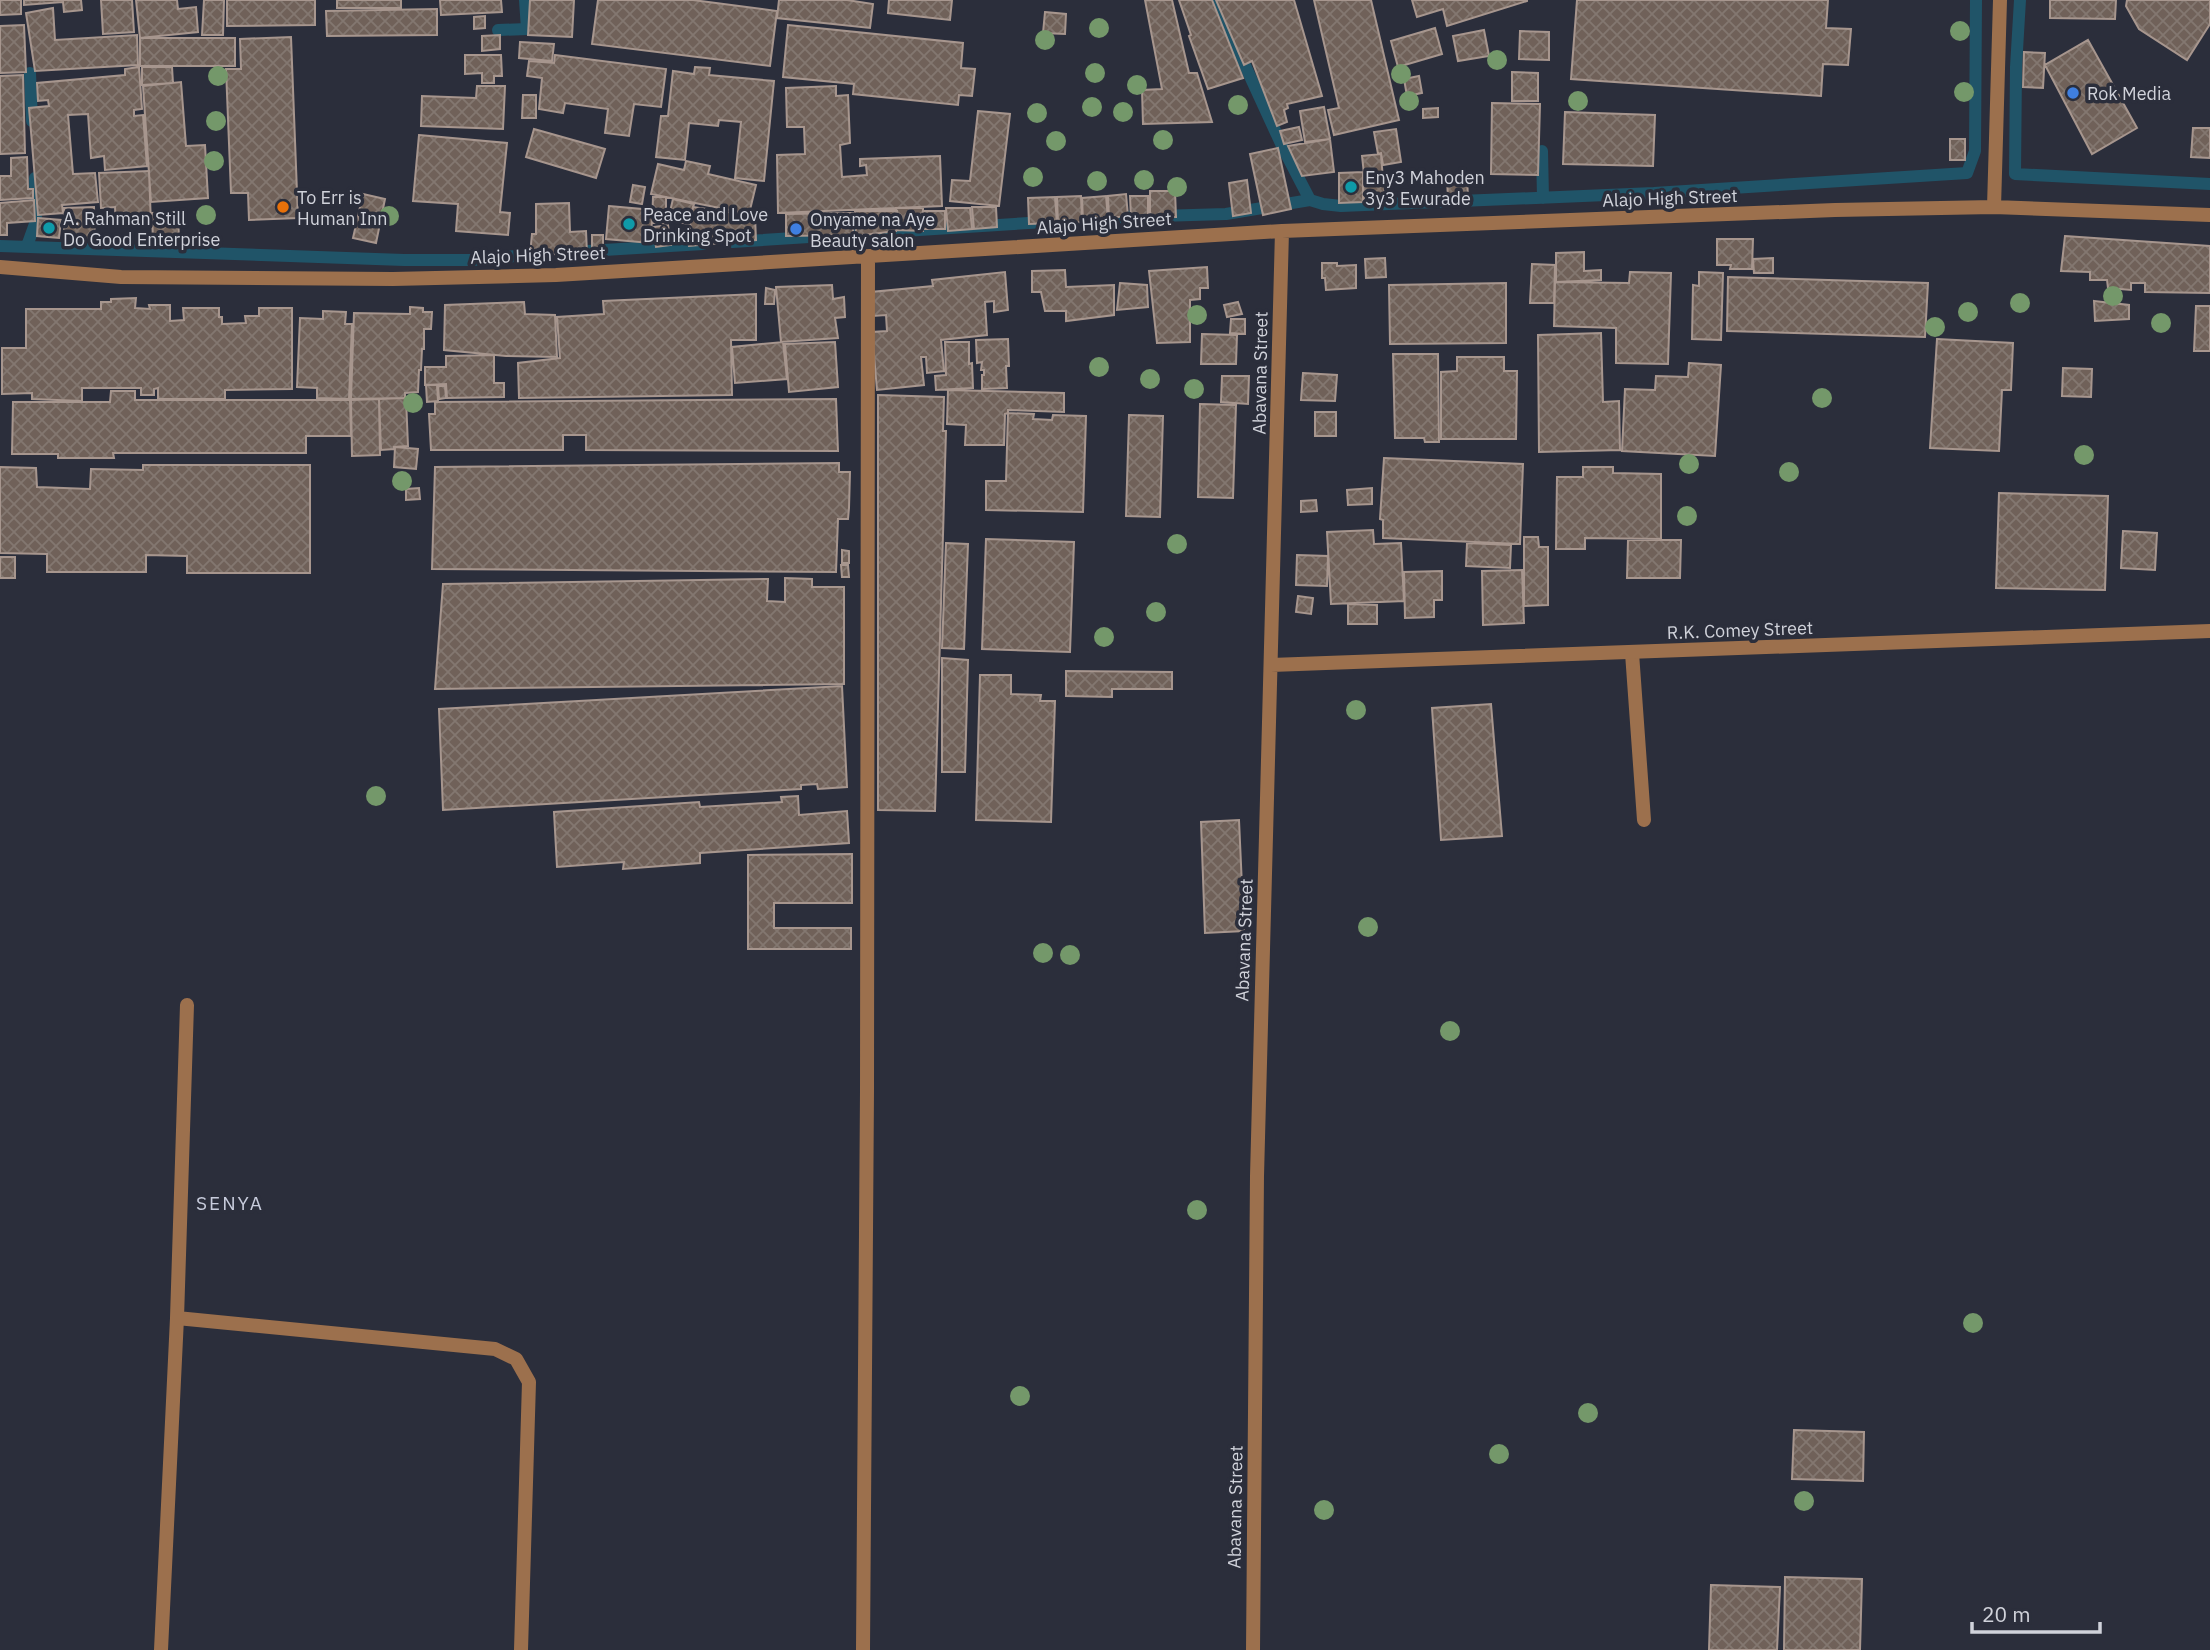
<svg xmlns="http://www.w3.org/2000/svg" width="2210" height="1650" viewBox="0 0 2210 1650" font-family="'IBM Plex Sans',sans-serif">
	<defs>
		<pattern id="building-cross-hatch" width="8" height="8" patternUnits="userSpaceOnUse" patternTransform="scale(1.75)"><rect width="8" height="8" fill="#706159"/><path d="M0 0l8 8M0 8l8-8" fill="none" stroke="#837770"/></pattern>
	</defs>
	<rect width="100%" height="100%" fill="#2b2e3b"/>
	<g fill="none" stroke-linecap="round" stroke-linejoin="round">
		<path stroke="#205468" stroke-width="12" d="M1215,0L1283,148L1310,200L1323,204L1341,206L1654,193L1967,173L1975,151L1976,0
			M2020,0L2016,67L2015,174L2210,184
			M498,30L527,29L525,0
			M30,73L32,121
			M1542,151L1543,198
			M1091,218L1226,214L1310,200
			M732,242L1045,222
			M0,246L404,260H474L546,253
			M27,246L36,221L35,178
			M571,252L703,244"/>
	</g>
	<path fill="url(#building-cross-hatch)" stroke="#a7968e" stroke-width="2" d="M0,0H21V14L0,15Z
		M24,0H81L82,10L64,12L63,2L24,5Z
		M101,0H132L134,32L103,34Z
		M136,0H177L178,9L196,7L198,32L140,38Z
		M204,0H224L223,35H202Z
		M227,0H315V25L227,26Z
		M337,0H401V8H337Z
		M440,0H501L502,12L441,15Z
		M530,0H574L572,37L528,35Z
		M598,0H693L777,11L770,66L592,44Z
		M779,0H847L873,4L870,28L777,18Z
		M889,0H952L950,20L888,13Z
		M1145,0H1172L1189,73H1197L1212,122L1143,124L1142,90L1162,89Z
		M1179,0H1212L1243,78L1208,89L1189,36L1191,35Z
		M1216,0H1294L1322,96L1287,104L1288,108L1284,110L1287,122L1277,126L1252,61L1244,65Z
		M1314,0H1371L1399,120L1334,135L1328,110L1339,108Z
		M1412,0H1527V1L1447,26L1443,9L1417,17Z
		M1577,0H1828L1826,28L1851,29L1848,65L1823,64L1821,96L1571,79Z
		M2050,0H2116L2115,19L2050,18Z
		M2127,0H2210V24L2187,60L2139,29L2126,6Z
		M53,8L55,40L137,35L138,65L35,71L26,13Z
		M437,9V35L327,36L326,11Z
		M1045,12L1066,14L1065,34L1043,33Z
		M485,16V28L474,29V17Z
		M24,25L26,72L0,73V26Z
		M788,25L963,43L961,68L975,69L972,96L959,95L958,105L853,94L854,84L783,77Z
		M1435,28L1442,54L1398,67L1391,41Z
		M1484,30L1489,56L1458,61L1453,36Z
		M1520,31L1549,32V60L1519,59Z
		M500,35V49L482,51V36Z
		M291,37L298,218L249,220L248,193H231L226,69H241L240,39Z
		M140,38H235V66H140Z
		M2088,40L2137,128L2092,154L2045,65Z
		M520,42L554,44L552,61L519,58Z
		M2024,52L2045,53L2043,88L2023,87Z
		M465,55H501L502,76H494V83H482V73L465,74Z
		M555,55L666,69L661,107L634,104L629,136L605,133L608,109L565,103L563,113L539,109L542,78L527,76L529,61L554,63Z
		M139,67L142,109L134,110V116L143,115L147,166L105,170L104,156L91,158L88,114L68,115L73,174L95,173L98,202L62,205L63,213L38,215L29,108L49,106L48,100L38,101L37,83L125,75V69Z
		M142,67H172L173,83L142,85Z
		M695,67L710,68L709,75L774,81L764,181L735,178L741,122L719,120L718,126L689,123L685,160L656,157L661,116H668L673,71L694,74Z
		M1512,72L1538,73V101H1512Z
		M23,75L25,153L0,154V76Z
		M1419,76L1422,93L1407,96L1404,79Z
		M181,82L186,146L205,145L208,198L151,202L143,86Z
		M477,86H505L503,129L421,126L422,96L476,98Z
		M836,86V96L848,95L850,143L840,145L842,177L867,175L866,165L860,166V159L940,156L942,206L778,213L777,155L805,154L804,127H787L786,88Z
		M523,95H536V118H522Z
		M1492,103L1540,104L1538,175L1491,174Z
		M1324,107L1330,139L1305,142L1300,111Z
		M1438,108V117L1423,118V109Z
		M978,111L1010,114L999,206L950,201L952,180L970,181Z
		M1565,112L1655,115L1653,166L1563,164Z
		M1299,127L1302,140L1284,144L1280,131Z
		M2193,128H2210V158L2191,157Z
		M534,129L605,149L596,178L526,157Z
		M1396,129L1401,162L1383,165L1381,153L1378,154L1374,132Z
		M419,135L507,143L500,212L510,213L508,235L456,231L458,204L413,201Z
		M1330,139L1334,172L1302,176L1288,146Z
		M1950,139H1965V160H1950Z
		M1278,148L1291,209L1263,215L1250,154Z
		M1381,154L1383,180L1365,183L1362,156Z
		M27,157L28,189H33V198L0,200V176H11V158Z
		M686,161L710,166L708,174L756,185L749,214L651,194L658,164L684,170Z
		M149,171L151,224L116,226L115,207L101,208L99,173Z
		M1363,172V202L1339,203V173Z
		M1467,176L1468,199L1448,200L1447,177Z
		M1247,180L1251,213L1233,216L1229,183Z
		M1384,181L1385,198L1364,201L1363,183Z
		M633,185L645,187L642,204L630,202Z
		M1150,191H1175L1176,217H1150Z
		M363,194L385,199L376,243L353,238Z
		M1126,194L1128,216L1109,218L1108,196Z
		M1081,196L1082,222L1058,224L1057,197Z
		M1106,196L1108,219L1083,221L1082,198Z
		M1130,196H1148V218H1131Z
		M653,197H666V223H652Z
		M1055,197L1057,223L1029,224L1028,198Z
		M673,199L694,204L689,224L668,220Z
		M34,200L35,221L7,223V235H0V203Z
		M569,203L570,232L586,231L587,253L530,255L532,234H536V204Z
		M609,206L653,210L650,243L606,239Z
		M94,207L95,238L64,240V208Z
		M693,207L755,216L756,240L689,246L688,241L693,240L690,223Z
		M972,207H996L997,227L974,229Z
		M896,208H923V231L896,230Z
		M946,208H970L972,229L948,231Z
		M855,211H897L896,231L856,236Z
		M923,211H945V229H923Z
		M178,212L179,241H153L152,213Z
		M853,213V235L786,236V214Z
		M38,218L61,220L59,238L37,236Z
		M668,225L671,245L656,247L653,227Z
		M592,235H603V250L592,251Z
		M2065,236L2210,246V293L2145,292V283H2131V290L2108,288L2107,280H2090V272L2061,271Z
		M1717,239H1753L1752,269H1730L1731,265H1717Z
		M1584,252V271L1601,270V280L1556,282V253Z
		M1385,258L1386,277L1366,278L1365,259Z
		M1773,258V273H1754L1753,259Z
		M1322,263H1337V266L1356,265V288L1326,290L1325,278H1322Z
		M1532,264L1555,265L1554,303H1530Z
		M1207,267L1208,288H1200V299L1190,300V342L1157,343L1149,271Z
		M1065,270L1066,287L1114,285V315L1066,321V311H1045L1041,292H1032V271Z
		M1005,272L1008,310L994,312V301L985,302L987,335L941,340L944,371L927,373L926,357H921L924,385L877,390L872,332L887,331L886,315L873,316L871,292L933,286L932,280Z
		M1630,272L1671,273L1668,364L1616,363V328L1554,326L1555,282L1629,283Z
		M1699,272L1723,273L1721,340L1692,339L1693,285L1699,286Z
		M1728,277L1928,283L1925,337L1727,331Z
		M1120,283L1147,285L1148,307L1117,310Z
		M1506,283V343L1390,344L1389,285Z
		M832,285L833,299L844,297L845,317L835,318L838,338L781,342L776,287Z
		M766,288L775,290L774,304H765Z
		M756,294V340H731L732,395L519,398L518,363L560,358L557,317L604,314L603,301Z
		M136,298L135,308L150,309L149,305H170V321L184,320L183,308H219V317H222V324L246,323L245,316H259V308H292V389L225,390V399H158V388L154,389V395H141V388H82V401L32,399V393L2,394V348H26V309H101V302H111V299Z
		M2094,301L2129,305V319L2095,321Z
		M524,302L525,314L555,315L557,357L506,356L444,350L445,305Z
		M1238,302L1242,314L1227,317L1224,305Z
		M2196,306H2210V351H2194Z
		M410,307L423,308V312H432L431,329H424V349H422L421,370H419L418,392L405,393V398L351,399L354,313L410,314Z
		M323,311L346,312L345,324H352L349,399L317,398V388L297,387L300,318L323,319Z
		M1231,319H1245V334L1230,333Z
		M1601,333L1603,402L1619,401L1620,450L1539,452L1538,335Z
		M1202,334L1237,335L1236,364H1201Z
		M1008,339L1009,366H1006L1007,388L982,389V375H984V370H981L982,362L977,363L976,340Z
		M1937,339L2013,343L2011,390H2002L1999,451L1930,448Z
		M783,342L787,379L735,383L732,347Z
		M835,342L838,387L789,392L785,344Z
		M945,342H969V364L972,363L973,388L936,390L935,376L946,375Z
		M1393,354H1438L1439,442H1425L1424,438H1395Z
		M494,355V383H504V397L447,398L446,384L425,385V367H446V356Z
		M1457,357H1504V371H1517L1516,439H1441V372L1457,371Z
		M1689,363L1721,365L1715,456L1622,451L1625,389L1655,390L1656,376L1688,377Z
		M2063,368L2092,369L2091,397L2062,396Z
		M1303,373L1337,375L1335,401L1301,400Z
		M1222,376H1249L1248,404L1221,402Z
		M426,385H437L438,401L427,402Z
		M438,386H445L446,398L439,399Z
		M948,390L1064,393V412L1008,410V413L1005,414L1004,445H965L966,425L947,424Z
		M111,391H135V400H350L351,436H306V453H113L114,458H58V454H12L13,402H110Z
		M878,395L944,397L943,431H946L935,811L878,810Z
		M406,398L408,446L394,447V449L381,450L379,399Z
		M379,399L380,455L352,456L351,400Z
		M836,399L838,451L586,450V435H563V450H431L429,414H435V402Z
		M1200,404L1236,405L1233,498L1198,497Z
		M1315,412H1336V436H1315Z
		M1008,413L1034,414L1033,419L1052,420L1053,415L1086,416L1083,512L986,510V481H1006Z
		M1129,415L1163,416L1160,517L1126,516Z
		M395,447L418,449L416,469L394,467Z
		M1384,458L1523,464L1520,544L1383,538V520L1380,519Z
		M839,463V472H850L849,508L848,519H838L836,572L432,569L435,467Z
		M143,465H310V573H187V556L146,555V572H47V554L0,553V467L36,468L37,487L90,489L91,469L143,470Z
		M1583,467H1613V473L1661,474V539L1585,538V549H1556L1557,477H1583Z
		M419,488L420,499L406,500V489Z
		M1372,488V504L1348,505L1347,490Z
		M1999,493L2108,496L2105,590L1996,588Z
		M1316,500L1317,511L1301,512V501Z
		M1373,530L1374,544L1401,543L1404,601L1331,604L1327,532Z
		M2123,531L2157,533L2155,570L2121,568Z
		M1524,537H1538L1539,547H1548V605L1524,606Z
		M986,539L1074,542L1070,652L982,649Z
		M1628,540H1681L1680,578H1627Z
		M946,543L968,544L964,649L942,648Z
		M1467,543L1511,545L1510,568L1466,566Z
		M842,550L849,551V563H842Z
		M1297,555L1328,556L1327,586L1296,585Z
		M0,557H15V578H0Z
		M841,565H848L849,577H842Z
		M1522,570L1524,623L1483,625L1482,571Z
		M1442,571V600H1434V617L1405,618L1404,572Z
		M785,578L812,579V587H844V684L435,689L443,584L768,579L767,601L785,602Z
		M1298,596L1313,598L1311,614L1296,612Z
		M1348,604L1377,605V624H1348Z
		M942,658L968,660L965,772H942Z
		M1066,671L1172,672V689H1112V697L1066,696Z
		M980,675H1011V694L1041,695L1040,701H1055L1051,822L976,820Z
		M842,686L847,787L818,789L817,784L801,785V789L443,810L439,709Z
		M1491,704L1502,836L1441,840L1432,708Z
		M798,796L799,815L847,811L849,843L700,853V863L623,869L624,862L557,867L554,812L699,802L700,807L782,802L781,797Z
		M1239,820L1244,931L1205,933L1201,822Z
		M852,854V903H774V928H851V949H748V855Z
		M1794,1430L1864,1432L1863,1481L1792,1479Z
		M1785,1577L1862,1579L1860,1650H1784Z
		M1711,1585L1780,1587L1777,1650H1709Z"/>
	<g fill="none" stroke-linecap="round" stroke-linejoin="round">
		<path stroke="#9c704d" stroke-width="14" d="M1632,653L1644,820"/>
		<path stroke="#9c704d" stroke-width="14" d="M1994,207L2000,0
			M0,267L121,277L393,279L556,275L1282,231L1835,210L1994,207L2210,215
			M1271,665L2210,631
			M177,1318L495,1349L516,1359L529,1382L521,1650
			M161,1650L177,1318L187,1005
			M863,1650L867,1091L868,257
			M1253,1650L1257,1176L1282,231"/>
	</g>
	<g fill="#74986a">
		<circle cx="1099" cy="28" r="10"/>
		<circle cx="1960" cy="31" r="10"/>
		<circle cx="1045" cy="40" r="10"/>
		<circle cx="1497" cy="60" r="10"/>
		<circle cx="1095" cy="73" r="10"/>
		<circle cx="1401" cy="74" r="10"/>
		<circle cx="218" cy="76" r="10"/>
		<circle cx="1137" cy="85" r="10"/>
		<circle cx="1964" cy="92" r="10"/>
		<circle cx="1409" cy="101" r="10"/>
		<circle cx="1578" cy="101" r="10"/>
		<circle cx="1238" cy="105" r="10"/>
		<circle cx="1092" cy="107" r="10"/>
		<circle cx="1123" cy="112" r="10"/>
		<circle cx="1037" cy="113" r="10"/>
		<circle cx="216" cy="121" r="10"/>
		<circle cx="1163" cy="140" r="10"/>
		<circle cx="1056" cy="141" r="10"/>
		<circle cx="214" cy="161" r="10"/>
		<circle cx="1033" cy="177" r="10"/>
		<circle cx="1144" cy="180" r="10"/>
		<circle cx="1097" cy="181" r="10"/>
		<circle cx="1177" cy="187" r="10"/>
		<circle cx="206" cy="215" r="10"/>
		<circle cx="389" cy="216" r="10"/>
		<circle cx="2113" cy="296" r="10"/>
		<circle cx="2020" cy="303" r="10"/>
		<circle cx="1968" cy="312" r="10"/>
		<circle cx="1197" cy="315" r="10"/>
		<circle cx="2161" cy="323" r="10"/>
		<circle cx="1935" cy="327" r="10"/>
		<circle cx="1099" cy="367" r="10"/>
		<circle cx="1150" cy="379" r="10"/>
		<circle cx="1194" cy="389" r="10"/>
		<circle cx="1822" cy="398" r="10"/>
		<circle cx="413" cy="403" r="10"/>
		<circle cx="2084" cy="455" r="10"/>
		<circle cx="1689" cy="464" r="10"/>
		<circle cx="1789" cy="472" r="10"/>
		<circle cx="402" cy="481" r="10"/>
		<circle cx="1687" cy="516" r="10"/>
		<circle cx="1177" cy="544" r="10"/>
		<circle cx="1156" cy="612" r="10"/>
		<circle cx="1104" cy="637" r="10"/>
		<circle cx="1356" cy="710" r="10"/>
		<circle cx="376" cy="796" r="10"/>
		<circle cx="1368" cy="927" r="10"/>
		<circle cx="1043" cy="953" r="10"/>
		<circle cx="1070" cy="955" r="10"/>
		<circle cx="1450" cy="1031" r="10"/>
		<circle cx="1197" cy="1210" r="10"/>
		<circle cx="1973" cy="1323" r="10"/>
		<circle cx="1020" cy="1396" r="10"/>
		<circle cx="1588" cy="1413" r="10"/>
		<circle cx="1499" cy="1454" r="10"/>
		<circle cx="1804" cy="1501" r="10"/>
		<circle cx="1324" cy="1510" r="10"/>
	</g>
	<g fill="#3f7fe0" stroke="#2b2e3b" stroke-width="2.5">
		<circle cx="2073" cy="93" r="7"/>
		<circle cx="796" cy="229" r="7"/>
	</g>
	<g fill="#0f9aa8" stroke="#2b2e3b" stroke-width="2.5">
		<circle cx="1351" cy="187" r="7"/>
		<circle cx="629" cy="224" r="7"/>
		<circle cx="49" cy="228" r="7"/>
	</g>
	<circle fill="#e8710a" stroke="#2b2e3b" stroke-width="2.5" cx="283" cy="207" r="7"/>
	<g text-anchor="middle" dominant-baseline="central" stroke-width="7" stroke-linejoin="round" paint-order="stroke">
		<g font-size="18" fill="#d0d2da" stroke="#2b2e3b" text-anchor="start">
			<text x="2087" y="93">Rok Media</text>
			<text x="1365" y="177">Eny3 Mahoden<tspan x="1365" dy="21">3y3 Ewurade</tspan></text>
			<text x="297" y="197">To Err is<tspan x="297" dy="21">Human Inn</tspan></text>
			<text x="643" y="214">Peace and Love<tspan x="643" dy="21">Drinking Spot</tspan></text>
			<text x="63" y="218">A. Rahman Still<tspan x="63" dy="21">Do Good Enterprise</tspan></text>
			<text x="810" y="219">Onyame na Aye<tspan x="810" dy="21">Beauty salon</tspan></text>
		</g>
		<g font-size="18" fill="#d0d2da" stroke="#2b2e3b">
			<text transform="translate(1670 198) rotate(-2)">Alajo High Street</text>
			<text transform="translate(1104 223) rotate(-4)">Alajo High Street</text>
			<text transform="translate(538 255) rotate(-2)">Alajo High Street</text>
			<text transform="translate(1260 373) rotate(-89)">Abavana Street</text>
			<text transform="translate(1740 630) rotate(-2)">R.K. Comey Street</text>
			<text transform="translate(1244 940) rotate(-88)">Abavana Street</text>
			<text transform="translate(1235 1507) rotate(-89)">Abavana Street</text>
		</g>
		<g font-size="19" letter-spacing="2" fill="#c8ccdc" stroke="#2b2e3b">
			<text x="230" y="1203">SENYA</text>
		</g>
	</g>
	<path d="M1972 1622v10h128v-10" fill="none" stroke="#d0d2da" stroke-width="3.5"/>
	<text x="1982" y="1622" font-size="21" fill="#d0d2da" stroke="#2b2e3b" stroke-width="5" paint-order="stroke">20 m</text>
</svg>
